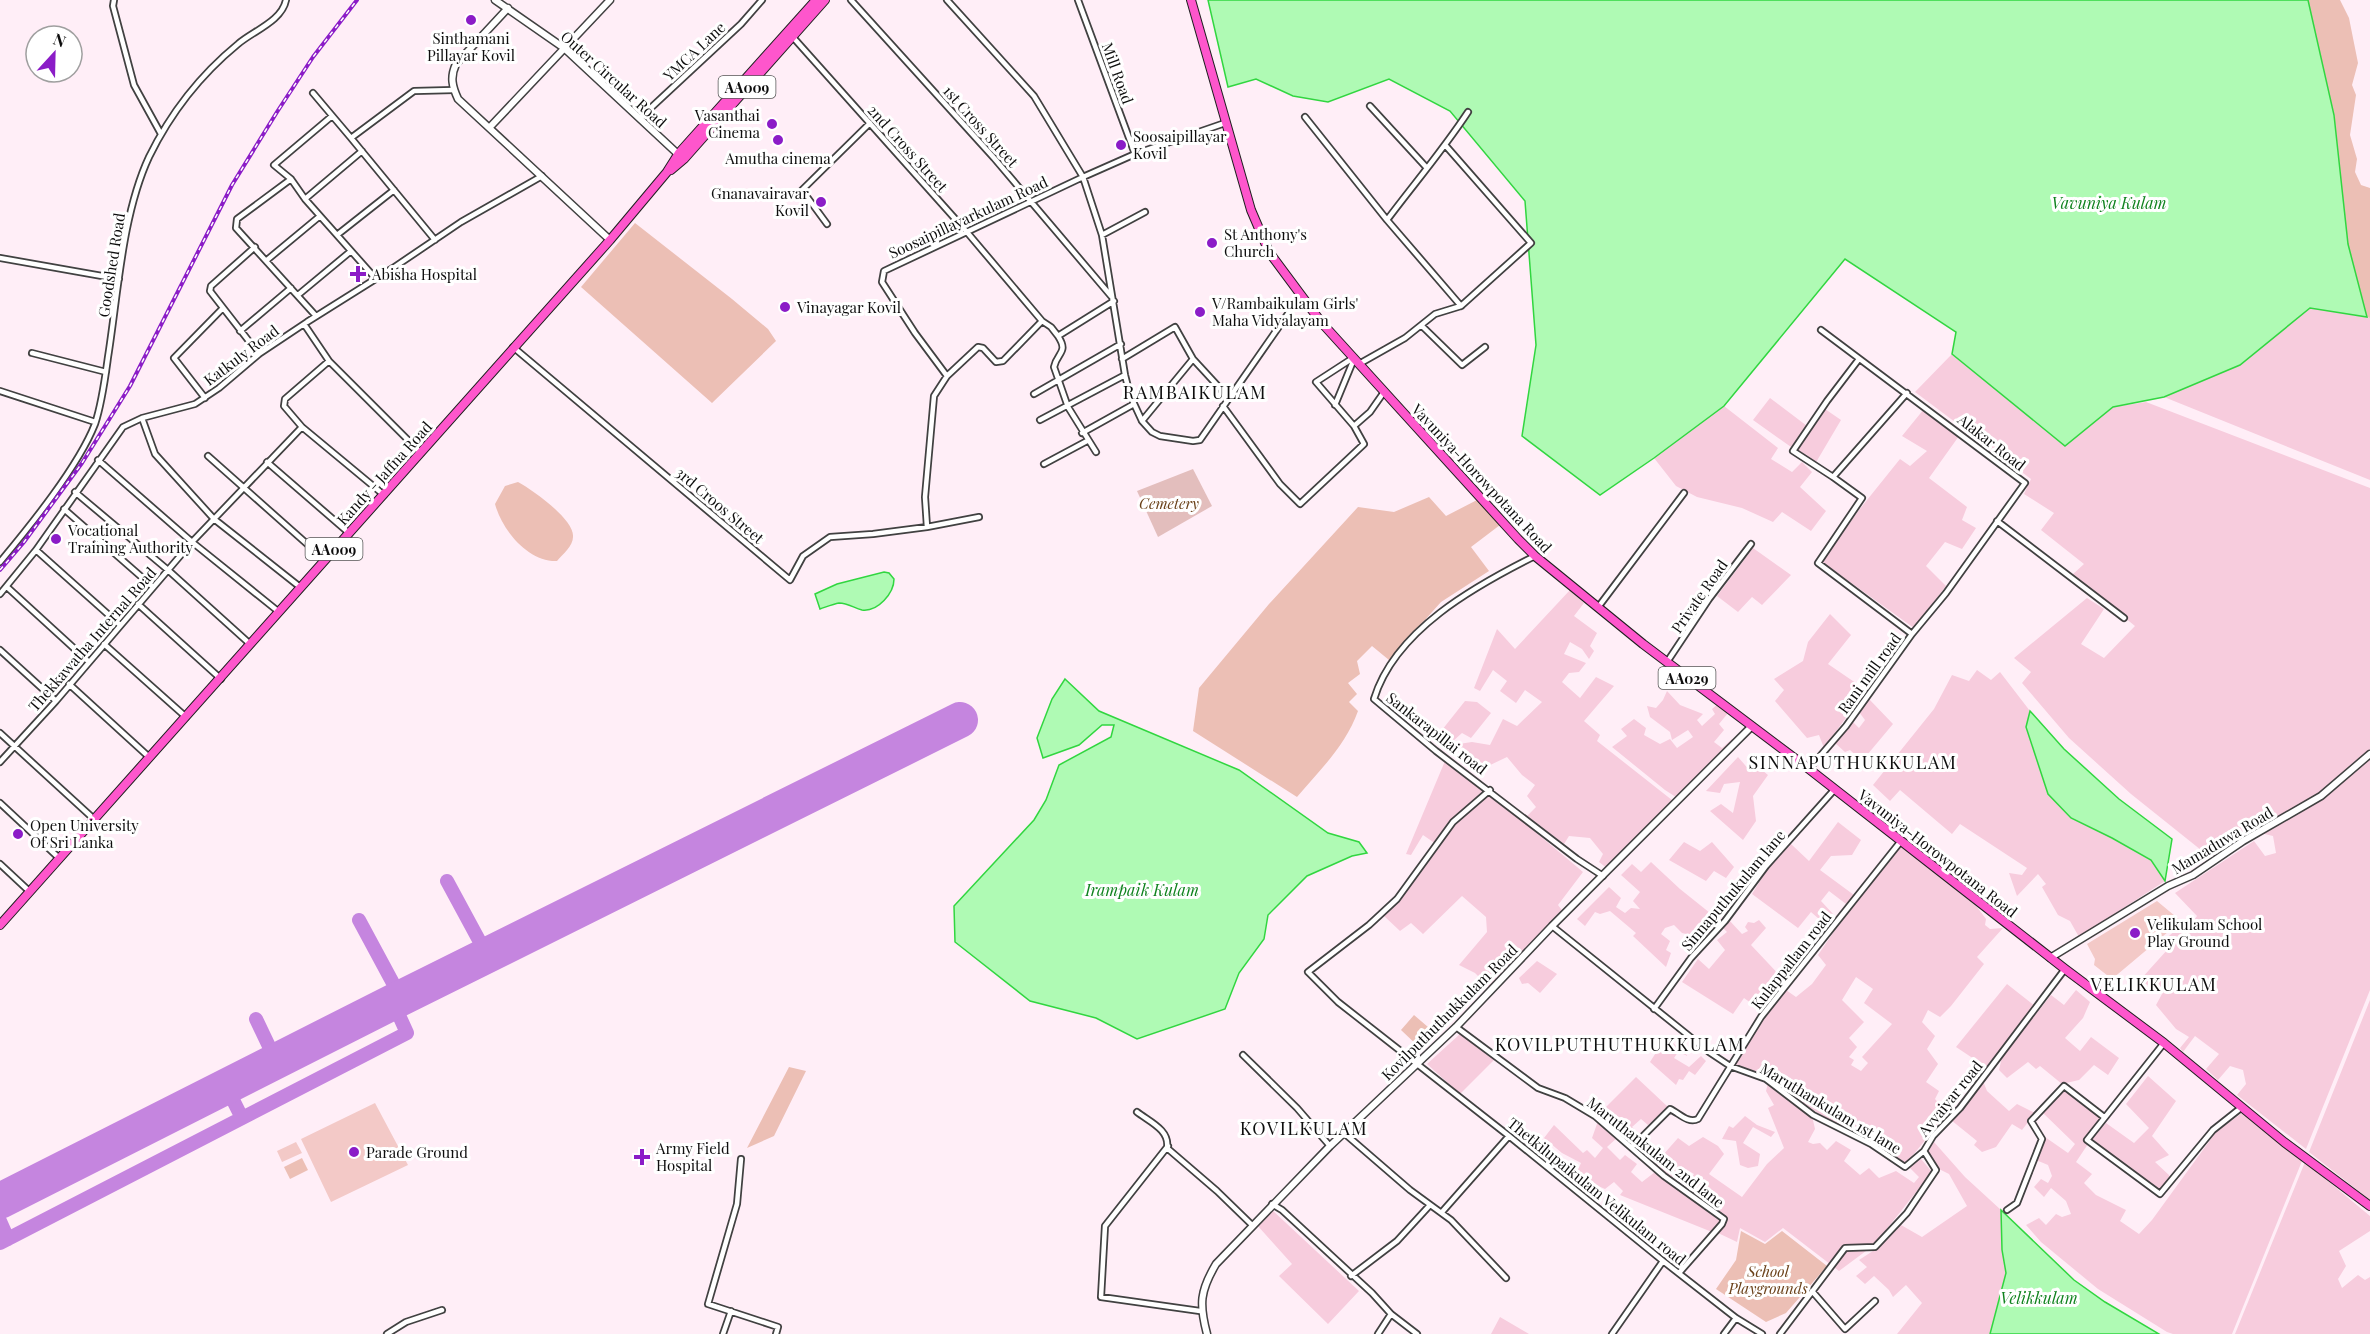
<svg xmlns="http://www.w3.org/2000/svg" width="2370" height="1334" viewBox="0 0 2370 1334" font-family="'Playfair Display',serif">
	<rect width="100%" height="100%" fill="#ffeef7"/>
	<path fill="#f7ccdd" fill-rule="evenodd" d="M2310,308L2370,318V480L2164,397L2240,365Z
		M1952,354L2065,446L2113,407L2146,402L2370,488V990L2306,1149L2237,1095L2246,1084L2243,1070L2230,1066L2218,1080L2206,1069L2219,1054L2195,1036L2183,1052L2180,1048L2189,1037L2176,1029L2156,1005L2162,994L2140,980L2168,949L2164,940L2182,925L2189,927L2197,916L2175,893L2254,841L2265,856L2276,853L2273,836L2252,831L2211,858L2131,794L2069,738L2022,683L2031,672L2014,658L2087,598L2104,609L2081,644L2104,658L2135,626L2072,575L2084,564L2041,530L2054,513L2024,494L2031,479L1915,392Z
		M1770,398L1811,429L1825,409L1841,420L1815,464L1753,420Z
		M1724,406L1778,448L1771,459L1792,472L1802,462L1812,472L1800,487L1826,511L1811,531L1782,512L1773,522L1742,508L1697,497L1676,486L1654,458Z
		M1924,409L1959,436L1929,478L1967,507L1962,520L1976,528L1962,549L1945,542L1926,566L1946,586L1914,628L1822,562L1859,510L1900,459L1910,466L1927,451L1902,436Z
		M1753,548L1791,575L1762,605L1752,597L1738,612L1717,596Z
		M1570,590L1584,603L1574,616L1597,633L1590,646L1594,651L1589,659L1582,649L1570,642L1564,654L1586,663L1579,672L1569,673L1562,682L1580,698L1596,677L1614,686L1584,721L1600,735L1597,741L1677,804L1608,869L1599,862L1603,854L1590,838L1569,836L1564,844L1527,816L1536,807L1527,796L1535,785L1522,775L1507,757L1486,767L1452,745L1472,742L1490,745L1503,719L1517,726L1542,702L1525,690L1516,703L1500,691L1507,681L1493,670L1480,691L1474,688L1497,629L1515,649Z
		M1830,614L1851,635L1828,664L1866,690L1824,748L1819,735L1807,738L1775,701L1784,690L1774,679L1803,661L1808,642Z
		M1977,670L1991,680L2000,672L2030,711L2026,727L2048,794L2112,838L2151,860L2165,881L2079,937L2070,921L2058,915L2042,887L2046,884L2038,874L2017,896L2009,873L2022,875L2027,868L1960,824L1952,834L1900,790L1890,801L1873,785L1934,709L1952,675L1969,681Z
		M1667,691L1680,705L1703,714L1697,720L1702,726L1715,714L1712,709L1718,704L1728,713L1719,724L1724,730L1714,742L1722,748L1732,739L1736,746L1682,801L1665,790L1612,747L1627,736L1621,729L1634,719L1646,728L1644,735L1660,744L1670,739L1677,748L1693,737L1688,730L1672,740L1670,732L1650,717L1647,706L1656,708L1663,700Z
		M1869,699L1893,724L1862,761L1850,750L1845,752L1835,743L1852,721L1859,728L1865,720L1859,712Z
		M1465,701L1477,702L1491,713L1471,738L1462,733L1452,742L1438,735Z
		M1738,757L1751,772L1757,766L1768,775L1753,796L1756,821L1743,840L1710,811L1721,804L1733,813L1740,782L1724,784L1720,793L1706,791Z
		M1445,761L1485,791L1452,820L1436,844L1423,835L1411,855L1406,854Z
		M1489,793L1583,872L1558,905L1567,917L1492,990L1475,973L1459,965L1487,932L1486,917L1462,896L1423,934L1411,923L1400,931L1383,915L1398,900L1454,822Z
		M1838,822L1861,840L1852,855L1831,856L1820,870L1854,895L1846,904L1829,891L1821,901L1834,915L1827,926L1811,912L1798,928L1752,894L1768,868L1791,844L1809,861Z
		M1684,842L1700,851L1712,842L1734,867L1726,878L1714,871L1706,881L1669,860Z
		M1901,845L1977,907L1986,919L1985,925L1990,929L2003,928L1977,957L1984,964L1951,1006L1940,1017L1928,1010L1922,1022L1935,1036L1927,1049L1938,1064L1926,1082L1939,1091L1935,1099L1947,1113L1905,1165L1872,1143L1816,1112L1768,1077L1734,1065L1764,1019L1786,990L1796,997L1812,984L1826,965L1818,955L1850,908ZM1856,977L1873,989L1864,1003L1892,1024L1862,1057L1868,1063L1861,1071L1851,1065L1854,1060L1849,1057L1857,1047L1849,1038L1864,1022L1842,1000Z
		M1651,862L1680,889L1715,917L1706,925L1712,932L1707,936L1703,933L1700,937L1682,933L1674,925L1665,928L1661,934L1670,941L1666,950L1671,953L1666,967L1633,936L1636,933L1610,911L1600,914L1595,912L1585,926L1577,919L1609,887L1621,898L1616,907L1625,913L1631,908L1640,909L1633,901L1640,892L1621,875L1632,864L1641,872Z
		M1729,920L1742,934L1748,931L1745,927L1748,922L1754,923L1759,920L1766,928L1751,945L1784,980L1762,1011L1744,998L1733,1014L1682,982L1698,959L1709,969L1725,950L1717,940L1727,932L1723,928Z
		M1537,961L1557,974L1540,993L1528,983L1522,984L1519,978Z
		M2007,984L2035,1006L1986,1067L1956,1047Z
		M2076,990L2090,1002L2083,1018L2065,1038L2080,1051L2091,1037L2119,1058L2108,1075L2094,1065L2079,1080L2062,1084L2040,1066L2036,1069L2028,1062L2007,1078L1999,1070L2002,1057L2051,995L2064,1005Z
		M2370,1000V1200L2309,1152Z
		M1460,1034L1494,1060L1460,1094L1427,1064Z
		M1666,1037L1688,1056L1678,1052L1674,1058L1689,1067L1701,1056L1706,1061L1695,1075L1689,1071L1683,1080L1679,1079L1676,1085L1650,1062Z
		M2148,1076L2176,1101L2152,1136L2169,1155L2155,1162L2170,1176L2159,1191L2090,1141L2106,1123L2134,1143L2149,1128L2126,1104Z
		M1636,1077L1668,1107L1648,1125L1641,1119L1632,1127L1640,1134L1632,1144L1597,1116Z
		M1983,1081L1987,1091L2009,1111L2017,1104L2035,1113L2022,1130L2012,1124L1996,1147L1982,1152L1974,1145L1977,1141L1951,1120Z
		M1768,1083L1812,1116L1815,1129L1808,1142L1813,1144L1820,1143L1827,1150L1836,1141L1851,1150L1844,1161L1860,1175L1869,1168L1879,1178L1896,1171L1914,1183L1919,1177L1909,1167L1921,1159L1932,1172L1874,1245L1839,1271L1783,1228L1765,1242L1740,1228L1737,1242L1718,1233L1728,1220L1685,1188L1694,1174L1681,1166L1672,1178L1655,1164L1678,1138L1689,1146L1703,1137L1718,1146L1724,1154L1709,1174L1742,1197L1767,1164L1784,1148L1768,1108L1774,1105L1766,1091Z
		M2064,1088L2101,1118L2085,1140L2088,1144L2076,1162L2092,1174L2084,1183L2096,1195L2126,1210L2120,1221L2139,1234L2152,1220L2216,1132L2242,1113L2302,1161L2232,1334H2173L2167,1332L2098,1289L2041,1242L2026,1225L2039,1218L2046,1225L2056,1214L2062,1217L2071,1214L2066,1201L2051,1188L2044,1197L2034,1187L2041,1179L2048,1183L2052,1176L2048,1165L2036,1160L2045,1137L2068,1153L2075,1144L2043,1113Z
		M1745,1116L1757,1125L1775,1132L1771,1137L1753,1127L1743,1143L1760,1154L1758,1166L1748,1168L1740,1165L1736,1141L1722,1139L1729,1126L1733,1128Z
		M1598,1121L1618,1137L1607,1147L1620,1160L1625,1155L1637,1164L1631,1172L1642,1182L1655,1172L1722,1221L1712,1232L1620,1195L1623,1191L1614,1182L1605,1189L1575,1176L1581,1163L1562,1153L1544,1138L1554,1125L1583,1153L1587,1150L1595,1158L1603,1148L1592,1138Z
		M1934,1142L1965,1177L2001,1210L2002,1250L2006,1273L1990,1334H1897L1922,1303L1906,1285L1893,1297L1889,1290L1874,1276L1865,1284L1856,1276L1867,1267L1859,1260L1876,1249L1901,1225L1922,1237L1967,1206L1949,1174L1939,1169L1927,1151Z
		M2305,1162L2370,1216V1231L2339,1251L2346,1266L2338,1279L2342,1288L2358,1275L2365,1280L2370,1277V1334H2235Z
		M1271,1209L1359,1291L1328,1324L1279,1276L1292,1264L1257,1225Z
		M1500,1317L1529,1334H1491Z"/>
	<path fill="#ecbfb5" d="M2308,0H2340L2349,18L2358,63L2352,85L2356,95L2350,135L2357,159L2355,172L2361,185L2370,188V318L2367,317L2348,244L2334,115Z
		M635,223L732,299L768,329L776,341L712,403L581,287Z
		M518,482C533,490 575,520 573,537C573,546 563,554 557,561C528,562 502,530 495,504L505,486Z
		M1429,497L1446,516L1477,500L1500,525L1471,547L1489,571L1441,602L1389,660L1372,646L1357,661L1360,674L1348,683L1357,694L1349,702L1358,711C1346,745 1320,770 1297,797L1193,731L1199,688L1269,604L1358,507L1394,512Z
		M1414,1015L1435,1033L1420,1048L1401,1030Z
		M789,1067L806,1071L774,1136L747,1148Z
		M302,1158L308,1170L290,1179L284,1167Z
		M1741,1231L1765,1244L1782,1231L1827,1266L1786,1313L1766,1322L1716,1289L1736,1260Z"/>
	<path fill="#e3bebd" d="M1193,469L1212,506L1158,537L1137,491Z"/>
	<path fill="#f3c9c7" d="M2157,901L2181,921L2112,979L2094,965L2095,959L2087,944Z
		M375,1103L408,1165L331,1202L301,1139Z
		M296,1142L302,1153L282,1162L277,1151Z"/>
	<path fill="#affab4" stroke="#31d640" stroke-width="1.5" d="M1208,0H2308L2334,115L2348,244L2367,317L2310,308L2240,365L2164,397L2113,407L2065,446L1952,354L1956,332L1845,259L1724,406L1654,458L1600,495L1522,436L1536,345L1525,201L1450,111L1389,79L1328,102L1293,96L1256,79L1228,87Z
		M884,572L889,573L894,579C894,593 878,612 862,610C854,608 848,603 839,603C833,604 826,607 820,609L815,594L837,584Z
		M1065,679L1099,711L1239,770L1328,833L1359,842L1367,853L1352,856L1307,876L1268,915L1264,939L1239,973L1225,1009L1137,1039L1096,1018L1030,1001L955,942L954,906L1034,820L1046,800L1059,765L1111,737L1114,725H1102L1079,745L1043,758L1037,738L1052,699Z
		M2030,711L2064,749L2119,799L2172,839L2165,881L2151,860L2112,838L2071,818L2048,794L2026,727Z
		M2001,1210L2074,1280L2105,1302L2159,1334H1990L2006,1273L2002,1250Z"/>
	<g fill="none" stroke-linecap="round" stroke-linejoin="round">
		<path stroke="#c585df" stroke-width="14" d="M447,881L487,955
			M359,920L401,998
			M256,1019L276,1061
			M226,1086L242,1118
			M0,1221L8,1239
			M0,1243L407,1033L393,1002"/>
		<path stroke="#c585df" stroke-width="36" d="M0,1201L393,1002L960,720"/>
		<g stroke="#414141" stroke-width="8">
			<path id="minor" d="M114,0L113,6L134,85L161,134
				M851,0L994,158L1111,296
				M947,0L1034,96L1083,177L1102,235L1125,375L1130,395L1142,421L1152,432L1160,436L1193,441L1200,440L1301,295
				M1078,0L1135,154
				M791,35L966,231L1042,321L1003,361L996,362L983,348L978,347L947,376
				M313,93L351,138
				M1370,106L1426,167
				M332,116L274,165L291,179L305,199L376,279
				M641,117L741,24L762,0
				M1305,117L1387,220
				M1446,146L1531,243L1461,306
				M291,179L237,219L236,228L316,316
				M305,199L362,151
				M827,224L802,190L870,123
				M337,235L394,190
				M1102,235L1145,212
				M435,240L351,138L414,91L454,90
				M255,247L211,286L210,291L259,354
				M0,258L119,279
				M267,260L320,216
				M298,295L351,251
				M1042,321L1051,327L1058,336
				M304,324L329,361L421,453
				M1422,326L1462,365L1485,347
				M1821,330L2025,483L1946,593L1912,634
				M240,331L291,288
				M513,347L790,580L803,556L830,537L873,534L927,527L979,517
				M32,353L106,372
				M1122,359L1175,327L1193,359L1228,397
				M329,361L285,399L284,406L302,427L384,495
				M1359,364L1405,338L1435,314L1461,306L1387,220C1414,184 1443,150 1468,112
				M0,391L95,422
				M1034,394L1121,344
				M205,398L174,358L222,309
				M1335,405L1354,359
				M1223,406L1280,484L1300,504L1364,444L1354,426L1316,382L1353,358
				M142,418L155,454L214,519L300,587
				M1040,420L1125,375
				M1142,421L1193,359
				M1354,426L1370,412L1384,392
				M1082,433L1134,404
				M1096,452L1068,407L1054,367C1057,352 1069,353 1058,336L1114,301
				M208,456L324,559
				M98,460L192,542L279,612
				M267,462L349,533
				M1044,464L1087,441
				M1833,477L1793,451L1827,401L1859,359
				M75,492L168,570L250,644
				M64,509L153,587
				M1997,521L2124,618
				M927,527L925,497L934,396L947,376L915,333L882,282L884,271L1083,177L1135,154L1225,123
				M36,550L120,625
				M1535,556C1475,586 1395,630 1374,699L1436,751L1577,859L1603,876
				M0,562C30,526 78,467 95,424C102,403 105,379 108,357C118,294 122,215 149,157C171,112 199,76 238,44C253,31 282,21 286,0
				M7,587L89,662
				M0,594L36,550L123,427L142,418L195,404L219,388L259,354L307,322L393,268L461,222L542,176
				M138,604L221,679
				M1599,606L1684,493
				M104,644L186,717
				M0,650L56,701
				M1667,662L1709,599L1751,544
				M69,684L149,757
				M0,733L95,820
				M0,762L56,701L192,542L302,427
				M1809,769L1846,726L1912,634L1818,563L1862,498L1833,477L1907,393
				M1490,790L1453,822L1397,899L1369,925L1308,972L1338,1002L1509,1136L1663,1261L1736,1318L1762,1334
				M0,803L59,858
				M0,864L29,891
				M1552,926L1709,1052L1730,1066L1766,1079L1813,1115L1871,1144L1905,1167L1924,1151
				M1654,1009L1691,958L1725,921L1766,866L1834,790
				M1456,1027L1538,1088L1565,1098L1595,1116L1664,1176L1724,1219L1722,1224L1679,1273
				M2164,1043L2087,1140L2160,1194L2213,1130L2242,1107
				M1243,1055L1297,1108L1330,1146
				M1137,1112C1150,1122 1170,1130 1167,1148L1217,1191L1252,1225
				M1344,1133L1410,1190L1451,1220L1506,1278
				M1168,1146L1105,1226L1101,1297L1200,1311
				M1632,1147L1670,1109C1679,1113 1688,1124 1698,1119L1761,1017L1901,841
				M741,1159L737,1204L708,1304L778,1327L776,1334
				M1272,1204L1282,1210L1372,1293L1391,1314L1417,1334
				M2007,1210L2017,1203L2042,1139L2031,1121L2064,1086L2104,1117
				M1442,1212L1509,1136
				M1351,1276L1397,1241L1430,1205
				M1812,1291L1845,1329L1875,1301
				M387,1334L406,1322L442,1310
				M723,1334L731,1311
				M1378,1334L1391,1314
				M1612,1334L1663,1261
				M1724,1334L1736,1318
				M1780,1334L1845,1248L1875,1247L1907,1213L1936,1170L1924,1151L1933,1136L1960,1108L2065,969"/>
		</g>
		<g stroke="#414141" stroke-width="9">
			<path id="tertiary" d="M495,0L564,48L680,156
				M508,8L456,64C450,77 452,86 458,99L610,240
				M490,127L610,0
				M2050,958L2168,886L2193,875L2243,841L2321,796L2370,754
				M1207,1334C1199,1304 1200,1291 1216,1264L1330,1146L1456,1027L1552,926L1752,726"/>
		</g>
		<g stroke="#1f1f1f" stroke-width="10">
			<path id="trunk" d="M1191,0L1251,210L1269,252L1321,322L1518,539L1535,556L1643,644L1809,769L2065,969L2164,1043L2284,1142L2370,1206
				M671,170L684,159L825,0
				M0,925L610,240L667,172L679,153L816,0"/>
		</g>
		<use href="#minor" stroke="#fff" stroke-width="4.5"/>
		<use href="#tertiary" stroke="#fff" stroke-width="6"/>
		<use href="#trunk" stroke="#fe56cc" stroke-width="8"/>
		<g stroke="#8b1cc7" stroke-width="4">
			<path id="rail" d="M0,570L24,542L82,463L130,386L232,185L277,112L313,57L357,0"/>
		</g>
		<use href="#rail" stroke="#fff" stroke-width="1.5" stroke-dasharray="4.5" stroke-linecap="butt"/>
	</g>
	<g fill="#8b1cc7" stroke="#fff" stroke-width="2">
		<circle cx="471" cy="20" r="6"/>
		<circle cx="772" cy="124" r="6"/>
		<circle cx="778" cy="140" r="6"/>
		<circle cx="1121" cy="145" r="6"/>
		<circle cx="821" cy="202" r="6"/>
		<circle cx="1212" cy="243" r="6"/>
		<path d="M355 265h6v6h6v6h-6v6h-6v-6h-6v-6h6z"/>
		<circle cx="785" cy="307" r="6"/>
		<circle cx="1200" cy="312" r="6"/>
		<circle cx="56" cy="539" r="6"/>
		<circle cx="18" cy="834" r="6"/>
		<circle cx="2135" cy="933" r="6"/>
		<circle cx="354" cy="1152" r="6"/>
		<path d="M639 1148h6v6h6v6h-6v6h-6v-6h-6v-6h6z"/>
	</g>
	<g text-anchor="middle" dominant-baseline="central" stroke-width="6" stroke-linejoin="round" paint-order="stroke">
		<g fill="#fff" stroke="#565656" stroke-width="1.5">
			<rect x="718.5" y="76" width="57" height="22" rx="4.5"/>
			<rect x="305.5" y="538" width="57" height="22" rx="4.5"/>
			<rect x="1658.5" y="667" width="57" height="22" rx="4.5"/>
		</g>
		<g font-size="14" font-weight="bold" fill="#0e0e0e">
			<text x="747" y="87">AA009</text>
			<text x="334" y="549">AA009</text>
			<text x="1687" y="678">AA029</text>
		</g>
		<g font-size="15" fill="#0e0e0e" stroke="#fff" text-anchor="start">
			<text x="471" y="38" text-anchor="middle">Sinthamani<tspan x="471" dy="17">Pillayar Kovil</tspan></text>
			<text x="760" y="115" text-anchor="end">Vasanthai<tspan x="760" dy="17">Cinema</tspan></text>
			<text x="1133" y="136">Soosaipillayar<tspan x="1133" dy="17">Kovil</tspan></text>
			<text x="778" y="158" text-anchor="middle">Amutha cinema</text>
			<text x="809" y="193" text-anchor="end">Gnanavairavar<tspan x="809" dy="17">Kovil</tspan></text>
			<text x="1224" y="234">St Anthony's<tspan x="1224" dy="17">Church</tspan></text>
			<text x="372" y="274">Abisha Hospital</text>
			<text x="1212" y="303">V/Rambaikulam Girls'<tspan x="1212" dy="17">Maha Vidyalayam</tspan></text>
			<text x="797" y="307">Vinayagar Kovil</text>
			<text x="68" y="530">Vocational<tspan x="68" dy="17">Training Authority</tspan></text>
			<text x="30" y="825">Open University<tspan x="30" dy="17">Of Sri Lanka</tspan></text>
			<text x="2147" y="924">Velikulam School<tspan x="2147" dy="17">Play Ground</tspan></text>
			<text x="656" y="1148">Army Field<tspan x="656" dy="17">Hospital</tspan></text>
			<text x="366" y="1152">Parade Ground</text>
		</g>
		<g font-size="15" fill="#0e0e0e" stroke="#fff">
			<text transform="translate(694 51) rotate(-43)">YMCA Lane</text>
			<text transform="translate(1118 73) rotate(70)">Mill Road</text>
			<text transform="translate(614 79) rotate(42)">Outer Circular Road</text>
			<text transform="translate(981 126) rotate(48)">1st Cross Street</text>
			<text transform="translate(908 148) rotate(48)">2nd Cross Street</text>
			<text transform="translate(968 217) rotate(-25)">Soosaipillayarkulam Road</text>
			<text transform="translate(111 265) rotate(-81)">Goodshed Road</text>
			<text transform="translate(241 355) rotate(-37)">Katkuly Road</text>
			<text transform="translate(1992 442) rotate(38)">Alakar Road</text>
			<text transform="translate(384 473) rotate(-48)">Kandy - Jaffna Road</text>
			<text transform="translate(1482 478) rotate(47)">Vavuniya-Horowpotana Road</text>
			<text transform="translate(720 505) rotate(40)">3rd Croos Street</text>
			<text transform="translate(1699 596) rotate(-55)">Private Road</text>
			<text transform="translate(92 639) rotate(-49)">Thekkawatha Internal Road</text>
			<text transform="translate(1869 673) rotate(-54)">Rani mill road</text>
			<text transform="translate(1437 733) rotate(38)">Sankarapillai road</text>
			<text transform="translate(2222 840) rotate(-31)">Mamaduwa Road</text>
			<text transform="translate(1938 853) rotate(38)">Vavuniya-Horowpotana Road</text>
			<text transform="translate(1733 890) rotate(-50)">Sinnaputhukulam lane</text>
			<text transform="translate(1791 960) rotate(-52)">Kulappallam road</text>
			<text transform="translate(1449 1012) rotate(-45)">Kovilputhuthukkulam Road</text>
			<text transform="translate(1950 1098) rotate(-51)">Avvaiyar road</text>
			<text transform="translate(1831 1108) rotate(31)">Maruthankulam 1st lane</text>
			<text transform="translate(1656 1152) rotate(38)">Maruthankulam 2nd lane</text>
			<text transform="translate(1597 1191) rotate(39)">Thetkilupaikulam Velikulam road</text>
		</g>
		<g font-size="15" font-style="italic" fill="#6a4119" stroke="#fff">
			<text x="1169" y="503">Cemetery</text>
			<text x="1768" y="1271">School<tspan x="1768" dy="17">Playgrounds</tspan></text>
		</g>
		<g font-size="16" font-style="italic" fill="#0f821e" stroke="#fff">
			<text x="2109" y="202">Vavuniya Kulam</text>
			<text x="1142" y="889">Irampaik Kulam</text>
			<text x="2039" y="1297">Velikkulam</text>
		</g>
		<g font-size="18" letter-spacing="1.5" fill="#0e0e0e" stroke="#fff">
			<text x="1195" y="392">RAMBAIKULAM</text>
			<text x="1853" y="762">SINNAPUTHUKKULAM</text>
			<text x="2154" y="984">VELIKKULAM</text>
			<text x="1620" y="1044">KOVILPUTHUTHUKKULAM</text>
			<text x="1304" y="1128">KOVILKULAM</text>
		</g>
	</g>
	<g transform="translate(54 54) rotate(22)"><circle r="28" fill="#ffffff" stroke="#9f9f9f" stroke-width="1.5"/>
	<path d="M0-4.5L10 22L0 15L-10 22Z" fill="#8b1cc7"/>
	<text y="-9" font-size="16" font-weight="bold" text-anchor="middle" fill="#0e0e0e">N</text>
	</g>
</svg>
